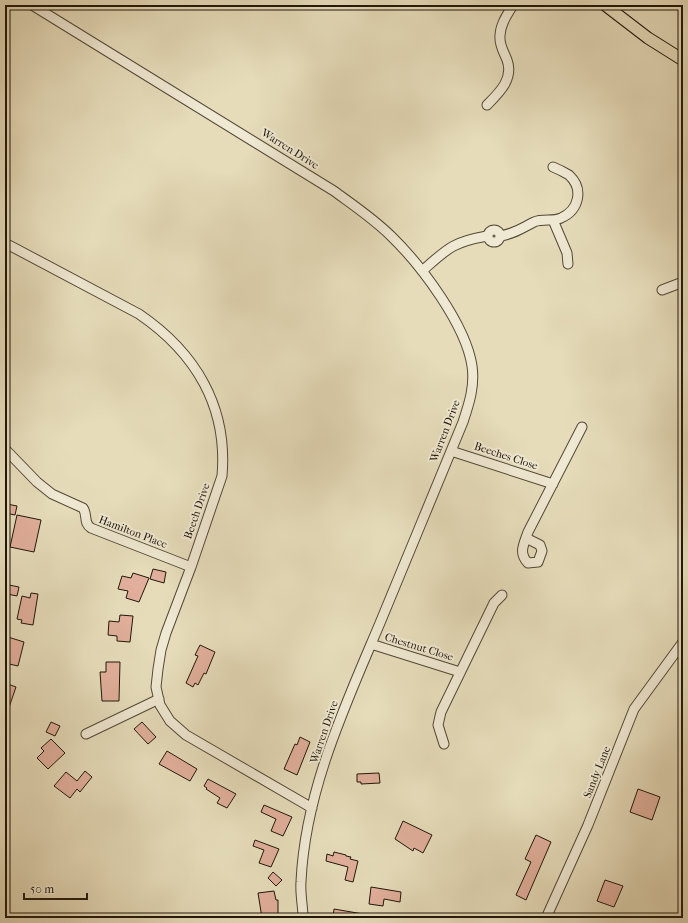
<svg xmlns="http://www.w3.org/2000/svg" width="688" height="923" viewBox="0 0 688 923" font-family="'IM FELL French Canon',serif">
	<rect width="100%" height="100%" fill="#e6dcba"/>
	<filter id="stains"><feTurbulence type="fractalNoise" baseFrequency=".005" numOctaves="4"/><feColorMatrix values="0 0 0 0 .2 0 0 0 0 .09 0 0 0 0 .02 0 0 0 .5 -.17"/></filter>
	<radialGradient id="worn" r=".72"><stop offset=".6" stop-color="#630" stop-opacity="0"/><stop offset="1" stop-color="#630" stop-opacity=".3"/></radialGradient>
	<path fill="#e1af9b" stroke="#20170a" d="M7,504L17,506L15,515L5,513Z
		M17,515L41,520L34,552L10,547Z
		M153,569L166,572L164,583L150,579Z
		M133,573L149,578L139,602L126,598L128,591L118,589L122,576L131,578Z
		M9,585L19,587L17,596L7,594Z
		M31,593L38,594L33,625L21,623L22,620L17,619L22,596L30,598Z
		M120,615L133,616L130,642L117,641V636L108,635L109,621L119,622Z
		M8,637L24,642L18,666L5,663V644Z
		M200,645L215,652L206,674L204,673L198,685L195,683L193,687L186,683L198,656L195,655Z
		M106,662H120L119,701H102L100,672H106Z
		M5,683L16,687L6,716H5Z
		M51,722L60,726L55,736L46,732Z
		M142,722L156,737L148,744L134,729Z
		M300,737L310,742L297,775L284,769L295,744L297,745Z
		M51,739L65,753L48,769L37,758L44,751L41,748Z
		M167,751L197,769L190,781L159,764Z
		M85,771L92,777L80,792L77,789L70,798L54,786L66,772L77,781Z
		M379,773L380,783L361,784V782H357V774Z
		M208,779L236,794L227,808L217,803L220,798L206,789L207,788L204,786Z
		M638,789L660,797L652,820L630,812Z
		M264,805L292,817L283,836L271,831L276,819L261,812Z
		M403,821L432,835L423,853L414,848L413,851L395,839Z
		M536,835L551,842L526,900L516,895L531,862L525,859Z
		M255,840L279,849L271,867L259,863L264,850L253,846Z
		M334,852L346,855V856L351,857L350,859L358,861L353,882L345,880L348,867L326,861L327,854L333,856Z
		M273,872L282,880L276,886L268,878Z
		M605,880L623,886L614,907L597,901Z
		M371,887L401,892L400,902L384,899L383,906L369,904Z
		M274,891L276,900H278V917L262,918L258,893Z
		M334,909L363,914V918H333Z"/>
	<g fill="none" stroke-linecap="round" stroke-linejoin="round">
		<g stroke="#524836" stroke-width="11">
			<path id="minor" d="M32,5L334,191C353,205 374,219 391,236C421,265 466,325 472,366C475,386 469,404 463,422C435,489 408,556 380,623C345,706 305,791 301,882C300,894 303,906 303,918
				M487,105C499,93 514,79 507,60C504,52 499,45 500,36C500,25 507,15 513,5
				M553,220L567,253L568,264
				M488 236a6 6 0 1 1 12 0a6 6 0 1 1-12 0Z
				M500,236C514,234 522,228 534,222C543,218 553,222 561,218C579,210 584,189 569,175C564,172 558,169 553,167
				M5,243L139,314C196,353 228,407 222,476L191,567L166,633L161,650L158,669L156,687L160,705L170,721L186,735L312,808
				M422,271C448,248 453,242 487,236
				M662,290L683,282
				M6,450L37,482L52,494L83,508C88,515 83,523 91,528L191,567
				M451,451L553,484
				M526,538L540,545L542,551L538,562L528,563C518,553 524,544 528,532L582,427
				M371,644L460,672
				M86,734L159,699
				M444,744L438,725L441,712L494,603L502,595
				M546,918L588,825L634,709L683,642"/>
		</g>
		<g stroke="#20170a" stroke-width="13">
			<path id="major" d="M605,5L648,38L683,60"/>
		</g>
		<use href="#minor" stroke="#efe8d2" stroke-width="9"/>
		<use href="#major" stroke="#e6dcba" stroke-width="11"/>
	</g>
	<g text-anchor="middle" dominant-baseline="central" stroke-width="4" stroke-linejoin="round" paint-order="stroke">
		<g font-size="11" fill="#20170a" stroke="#efe8d2">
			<text transform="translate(290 149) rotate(32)">Warren Drive</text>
			<text transform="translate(445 431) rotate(-69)">Warren Drive</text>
			<text transform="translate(506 456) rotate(18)">Beeches Close</text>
			<text transform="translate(197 511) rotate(-71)">Beech Drive</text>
			<text transform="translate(133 532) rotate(21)">Hamilton Place</text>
			<text transform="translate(419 647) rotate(17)">Chestnut Close</text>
			<text transform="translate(324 732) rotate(-71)">Warren Drive</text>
			<text transform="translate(597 772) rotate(-68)">Sandy Lane</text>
		</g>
	</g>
	<rect width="688" height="923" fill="none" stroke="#e6dcba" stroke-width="20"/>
	<rect x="6" y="6" width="676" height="911" fill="none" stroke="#20170a" stroke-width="2"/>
	<rect x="10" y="10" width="668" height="903" fill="none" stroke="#20170a"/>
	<path d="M24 893v6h63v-6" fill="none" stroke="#20170a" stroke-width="2"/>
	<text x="30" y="893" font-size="12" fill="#20170a" stroke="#efe8d2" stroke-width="3" paint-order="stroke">50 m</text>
	<rect width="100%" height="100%" filter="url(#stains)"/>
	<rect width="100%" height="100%" fill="url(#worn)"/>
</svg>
